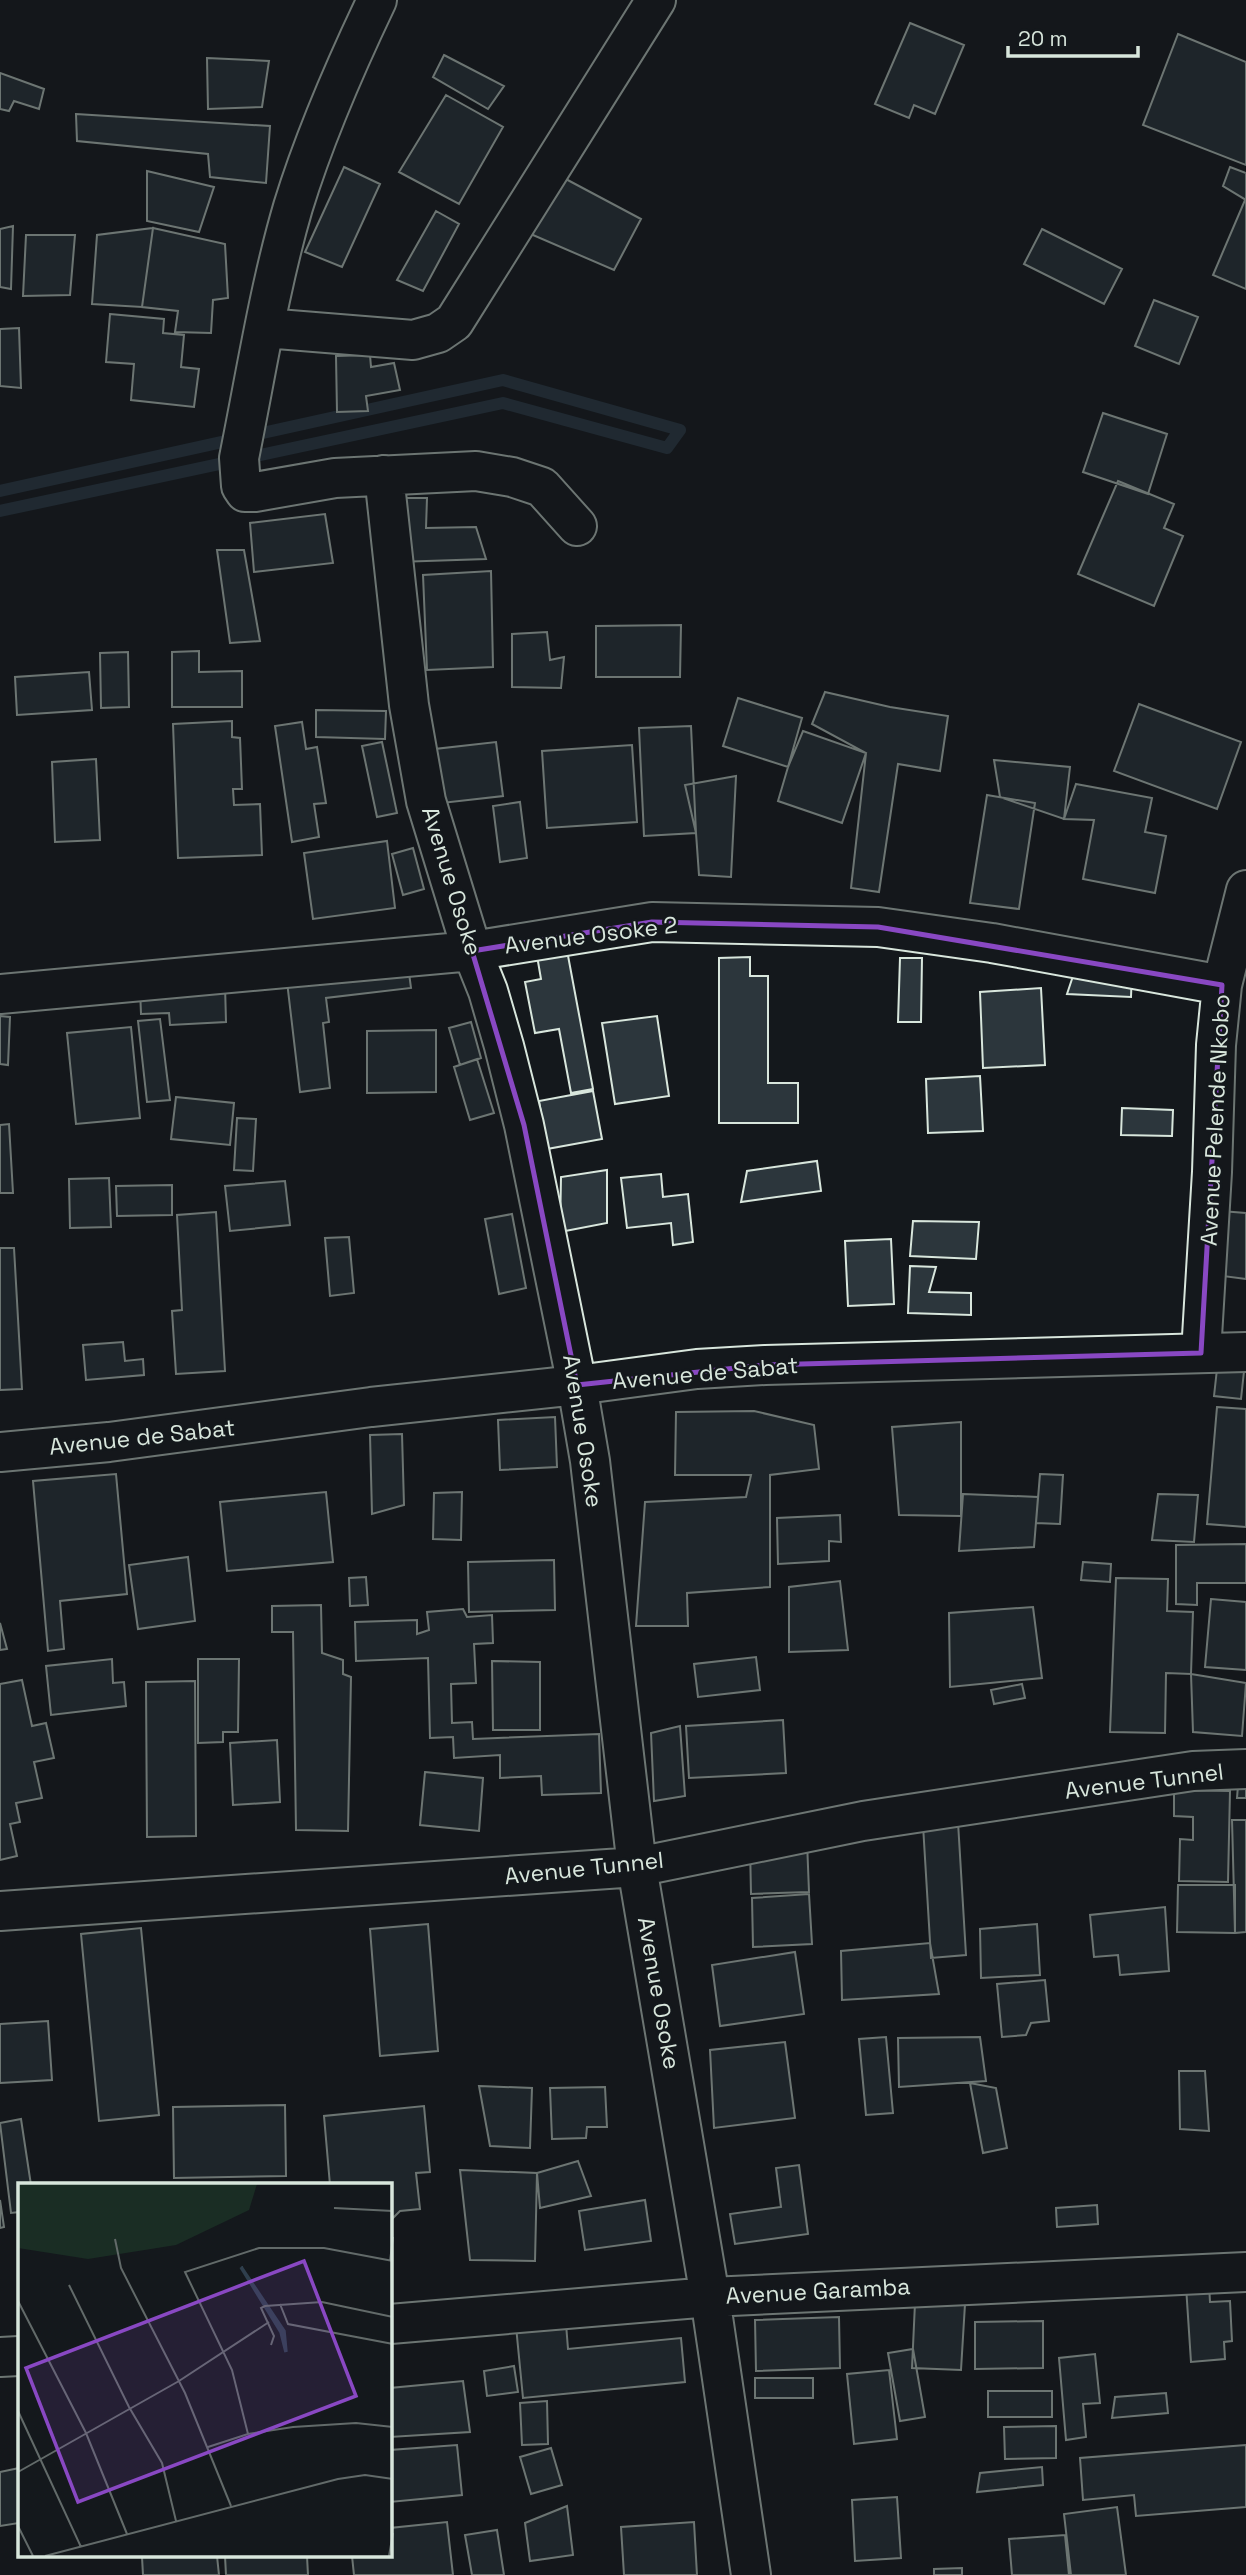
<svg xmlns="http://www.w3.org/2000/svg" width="1246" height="2575" viewBox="0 0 1246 2575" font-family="'Space Grotesk',sans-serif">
	<rect width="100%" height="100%" fill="#14181c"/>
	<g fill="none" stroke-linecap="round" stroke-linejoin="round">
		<path stroke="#2f3f4d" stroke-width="12" d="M0,491L503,380L680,430L667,448L503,403L0,511"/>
	</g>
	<path fill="#2c363c" stroke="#d8e6dc" stroke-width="2" d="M910,23L964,45L935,114L914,105L909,118L875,104Z
		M1178,34L1246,62V165L1143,125Z
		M444,55L504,86L488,109L433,77Z
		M207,58L269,61L262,107L208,109Z
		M0,73L44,89L39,109L14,101L9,111L0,109Z
		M446,95L503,127L459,204L399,172Z
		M76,114L270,126L266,183L210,177L208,154L77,141Z
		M344,167L380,184L342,267L305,252Z
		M1230,167L1246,173V200L1223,186Z
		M147,171L214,187L199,232L147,221Z
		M562,177L641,219L614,270L526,232Z
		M1245,200H1246V289L1213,275Z
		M436,211L459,224L423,291L397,280Z
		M13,226L11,289L0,287V229Z
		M153,228L225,244L228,298L213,300L211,333L175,332L178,311L142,307Z
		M153,228L142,307L92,304L97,235Z
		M1042,229L1122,269L1104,304L1024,264Z
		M26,235H75L70,295L23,296Z
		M1154,300L1198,317L1179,364L1135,346Z
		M110,314L164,319L163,333L184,335L181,367L199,369L194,407L131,400L134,364L106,362Z
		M19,328L21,388L0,386V329Z
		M370,355L371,367L394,363L400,390L366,396L368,411L337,412L336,356Z
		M1103,413L1167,434L1148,494L1083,472Z
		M1118,481L1174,504L1164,528L1183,536L1154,606L1078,574Z
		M403,498H427L426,528L476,527L486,559L397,562Z
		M325,514L333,563L254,572L250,523Z
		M217,550H244L260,641L230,643Z
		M491,571L493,667L427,670L423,575Z
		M681,625L680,677H596V626Z
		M547,632L550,660L564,657L561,688L512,687V634Z
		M199,651V672L242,671V707H172V652Z
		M128,652L129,707L101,708L100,653Z
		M89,672L92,710L17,715L15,677Z
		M825,692L890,707L948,716L940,771L898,764L879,892L851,888L866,753L812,724Z
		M738,698L802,718L788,767L723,746Z
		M1139,704L1241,742L1217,809L1114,771Z
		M316,710L386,711L385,739L316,737Z
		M232,721V737L240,738L242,789H233L234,805L260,804L262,855L178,858L173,724Z
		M302,722L306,749L317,747L326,803L314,804L319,837L292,842L275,726Z
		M691,726L696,833L644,836L639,728Z
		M803,731L866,753L842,823L778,801L788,767Z
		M382,742L397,813L377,817L362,746Z
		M496,742L503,796L442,803L435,749Z
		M632,745L637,822L547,828L542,751Z
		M96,759L100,840L55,842L52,762Z
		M994,760L1070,767L1064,819L1000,797Z
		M736,776L731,877L699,875L696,833L685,785Z
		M1076,784L1152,798L1145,832L1166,836L1155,893L1083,879L1094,820L1064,819Z
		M987,795L1035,803L1019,909L970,903Z
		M520,802L527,858L500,862L493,806Z
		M387,841L395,908L313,919L304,853Z
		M413,848L424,889L403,895L392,854Z
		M566,945L593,1089L571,1093L559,1029L535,1033L525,982L541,979L536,950Z
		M750,957V976H768V1083H798V1123H719V958Z
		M407,958L411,988L326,998L329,1022L323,1023L330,1088L300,1092L286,973Z
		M900,958H922L921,1022H898Z
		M1075,970L1132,972L1131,997L1067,994Z
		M225,985L226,1022L170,1025L169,1013L141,1014L140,989Z
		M1041,988L1045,1065L983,1068L980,992Z
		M0,1016L10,1017L8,1065L0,1064Z
		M657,1016L669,1096L615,1104L602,1023Z
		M160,1019L170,1100L147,1102L138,1021Z
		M471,1022L481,1058L460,1065L449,1028Z
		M131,1027L140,1118L76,1124L67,1033Z
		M436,1030V1092L367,1093V1031Z
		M477,1059L494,1113L470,1120L454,1067Z
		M980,1076L983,1131L928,1133L926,1079Z
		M593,1091L602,1139L547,1149L539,1101Z
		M176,1097L234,1103L230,1145L171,1139Z
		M1122,1108L1173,1110L1172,1136L1121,1135Z
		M237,1118L256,1119L253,1171L234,1170Z
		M9,1124L13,1193H0V1125Z
		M817,1161L821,1191L741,1202L747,1171Z
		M607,1170V1223L560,1232L561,1177Z
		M661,1174L663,1197L688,1194L693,1242L673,1245L671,1223L627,1228L621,1178Z
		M109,1178L111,1227L70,1228L69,1179Z
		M285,1181L290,1225L230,1231L225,1186Z
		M172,1185V1215L117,1216L116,1186Z
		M1221,1211L1246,1213V1279L1215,1275Z
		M216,1212L225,1371L176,1374L172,1311L182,1310L177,1215Z
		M512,1214L526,1288L499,1294L485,1219Z
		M913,1221L979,1222L976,1259L910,1256Z
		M349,1237L354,1293L330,1296L325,1238Z
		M891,1239L894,1304L848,1306L845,1241Z
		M0,1248H14L22,1389L0,1390Z
		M910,1266L936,1267L929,1292L971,1293V1315L908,1313Z
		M123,1342L125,1361L143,1359L144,1375L86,1380L83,1345Z
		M1218,1360L1245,1362L1241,1399L1214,1396Z
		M1217,1407L1246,1409V1527L1207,1524Z
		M754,1411L814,1425L819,1469L770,1475V1587L687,1593L688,1626H636L645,1502L746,1497L751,1475H675L676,1412Z
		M555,1417L557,1467L500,1470L498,1420Z
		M961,1422V1516L899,1515L892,1427Z
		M402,1434L404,1505L372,1514L370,1435Z
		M116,1474L127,1594L60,1601L64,1649L48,1651L33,1481Z
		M1040,1474L1063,1475L1060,1524L1036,1523Z
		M326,1492L333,1562L227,1571L220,1502Z
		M462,1492L461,1540L433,1539L434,1493Z
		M963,1494L1038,1497L1034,1547L959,1551Z
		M1158,1494L1198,1495L1194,1542L1152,1540Z
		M840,1515L841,1542L829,1541V1561L778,1564L777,1518Z
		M1246,1544V1583H1197V1605L1176,1604V1545Z
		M188,1557L195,1621L138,1629L129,1565Z
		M554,1560L555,1610L469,1612L468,1562Z
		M1083,1562L1111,1564L1110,1582L1081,1580Z
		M366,1577L368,1605L350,1606L349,1578Z
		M1116,1578L1168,1579L1167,1611L1193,1612L1191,1674L1166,1673L1165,1733L1110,1732Z
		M840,1581L848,1650L789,1652V1587Z
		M1211,1599L1246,1602V1670L1205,1667Z
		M321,1605L322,1653L343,1660V1674L351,1677L348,1831L296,1830L293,1632H272V1606Z
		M1033,1607L1042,1678L950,1687L949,1613Z
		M463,1609L467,1617L492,1615L493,1643L474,1644L476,1683L451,1684L452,1723L472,1722L473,1739L599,1734L601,1793L542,1795L541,1776L500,1778V1755L454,1758L453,1737L430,1738L428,1658L356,1661L355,1622L417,1620V1634L429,1630L427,1612Z
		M0,1623L7,1649L0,1650Z
		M756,1657L760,1690L698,1697L694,1664Z
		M112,1659L113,1683L124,1682L126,1706L51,1715L46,1666Z
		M198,1659H239L238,1732H223V1742L198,1743Z
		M492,1661L540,1662V1730H493Z
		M1191,1674L1246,1683L1242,1736L1193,1732Z
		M22,1680L32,1726L46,1723L54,1758L34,1762L42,1798L16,1803L20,1822L10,1824L17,1856L0,1860V1684Z
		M195,1681L196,1836L147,1837L146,1682Z
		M1022,1684L1025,1698L994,1704L991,1690Z
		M783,1720L786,1773L689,1778L686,1726Z
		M680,1726L685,1796L654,1801L651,1733Z
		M277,1740L280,1802L233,1805L230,1743Z
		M425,1772L483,1778L479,1831L420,1825Z
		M1239,1773H1246V1798H1237Z
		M1174,1790L1230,1791L1228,1882L1179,1881L1180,1839L1193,1840V1817L1174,1816Z
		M1232,1820H1246V1932L1235,1933Z
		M958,1822L966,1955L931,1958L923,1825Z
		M807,1841L809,1892L751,1894L750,1845Z
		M1178,1885H1235V1933L1177,1932Z
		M809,1894L812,1944L753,1947L752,1898Z
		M1165,1907L1169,1971L1120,1975L1118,1955L1094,1957L1090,1915Z
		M428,1924L438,2051L380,2056L370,1929Z
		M1037,1924L1040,1975L981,1978L980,1929Z
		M141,1928L159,2115L99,2121L81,1934Z
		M930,1943L939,1994L842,2000L841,1951Z
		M795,1952L804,2014L720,2026L712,1965Z
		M1045,1980L1049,2021L1031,2023L1026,2035L1002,2037L997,1984Z
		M48,2021L52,2080L0,2083V2024Z
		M886,2037L893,2113L866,2115L859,2039Z
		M980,2037L986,2081L899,2087L898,2038Z
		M785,2042L795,2118L714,2128L710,2050Z
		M1179,2071H1205L1209,2131L1180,2129Z
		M970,2083L996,2088L1007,2148L983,2153Z
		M479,2086L532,2088L530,2148L490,2146Z
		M605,2087L607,2127H587L586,2138L552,2139L550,2088Z
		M285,2105L286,2176L174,2178L173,2107Z
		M424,2106L430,2172L416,2173L420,2209L400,2211L390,2221V2185H330L324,2116Z
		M21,2119L31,2185H19V2212L11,2213L0,2123Z
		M578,2161L591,2196L540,2208L537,2173Z
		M799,2165L808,2234L735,2244L730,2214L781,2207L776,2168Z
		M460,2170L537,2173L535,2261L470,2260Z
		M0,2200L4,2227L0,2228Z
		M645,2200L651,2241L585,2250L579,2211Z
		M1097,2205L1098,2224L1057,2227L1056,2208Z
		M1209,2284L1210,2302L1230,2301L1232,2341L1224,2342L1225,2359L1191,2362L1186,2286Z
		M915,2303L965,2304L961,2370L912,2368Z
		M565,2311L568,2349L681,2338L685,2382L523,2398L515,2316Z
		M839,2317L840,2368L756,2371L755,2320Z
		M1043,2321V2368L975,2369V2322Z
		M913,2349L925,2417L900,2421L888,2353Z
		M1095,2354L1100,2403L1083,2404L1086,2437L1066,2440L1059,2358Z
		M514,2366L518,2392L487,2396L484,2371Z
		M889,2370L897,2439L854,2444L847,2374Z
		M755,2378H813V2398H755Z
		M463,2381L470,2432L390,2437V2388Z
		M988,2391H1052V2417H988Z
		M1166,2393L1168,2413L1112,2418L1115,2397Z
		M547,2401L548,2444L522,2445L520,2403Z
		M1056,2426V2458L1005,2459L1004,2427Z
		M457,2445L462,2495L390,2502V2450Z
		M1246,2445V2507L1136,2516L1134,2495L1083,2500L1080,2458Z
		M551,2448L562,2485L531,2494L520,2457Z
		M1042,2467L1043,2485L977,2492L980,2473Z
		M19,2468V2523L0,2526V2472Z
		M897,2497L901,2558L855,2561L852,2500Z
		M567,2506L573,2555L530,2561L525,2523Z
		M1117,2507L1126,2575H1071L1064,2514Z
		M447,2522L453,2575H354L352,2556H390V2528Z
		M694,2522L697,2575H624L621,2527Z
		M497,2530L504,2575H472L465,2535Z
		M1065,2535L1069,2575H1012L1009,2539Z
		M217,2556L219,2575H143L142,2557Z
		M225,2556H307L308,2575H226Z
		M962,2568V2575H934V2569Z"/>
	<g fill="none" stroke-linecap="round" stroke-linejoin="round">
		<g stroke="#d8e6dc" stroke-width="42">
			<path id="minor" d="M377,0C345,67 315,135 293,207C269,289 256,374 239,458L241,486L245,492H255L335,478L476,471L512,477L542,487L577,526
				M265,328L413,340L438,333L454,322L656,0
				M384,475L409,705L426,801L472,951L488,991L504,1046L524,1125L577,1385L590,1461L637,1867L710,2297L751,2575
				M0,994L472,951L652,922L878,927L992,943L1222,985
				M1201,1353L1212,1172L1216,1045L1222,985L1246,890
				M0,1452L109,1442L371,1407L577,1385L697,1369L765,1365L1246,1352
				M0,1911L637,1867L863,1821L1193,1771L1246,1769
				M390,2324L710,2297L1246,2272
				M0,2357L19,2356"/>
		</g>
		<use href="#minor" stroke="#14181c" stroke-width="38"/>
	</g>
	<path d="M0 0H1246V2575H0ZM652,922L878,927L1222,985L1201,1353L765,1365L577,1385L524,1125L472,951Z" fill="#14181c" fill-opacity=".55" fill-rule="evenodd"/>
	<path fill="none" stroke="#8948c3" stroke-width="5" stroke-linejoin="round" d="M652,922L878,927L1222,985L1201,1353L765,1365L577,1385L524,1125L472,951Z"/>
	<g text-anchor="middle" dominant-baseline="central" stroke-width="5" stroke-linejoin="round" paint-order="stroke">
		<g font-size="23" fill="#d8e6dc" stroke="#14181c">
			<text transform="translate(452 881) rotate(73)">Avenue Osoke</text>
			<text transform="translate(591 935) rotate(-7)">Avenue Osoke 2</text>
			<text transform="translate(1215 1120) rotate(-87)">Avenue Pelende Nkobo</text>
			<text transform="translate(705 1373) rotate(-5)">Avenue de Sabat</text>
			<text transform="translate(583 1431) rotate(81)">Avenue Osoke</text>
			<text transform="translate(142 1437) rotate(-6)">Avenue de Sabat</text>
			<text transform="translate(1144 1781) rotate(-7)">Avenue Tunnel</text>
			<text transform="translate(584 1868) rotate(-6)">Avenue Tunnel</text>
			<text transform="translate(659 1993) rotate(80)">Avenue Osoke</text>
			<text transform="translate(818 2291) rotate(-3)">Avenue Garamba</text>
		</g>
	</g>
	<g transform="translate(18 2183)">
		<rect width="374" height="374" fill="#14181c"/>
		<path d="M0,1H239L231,27L158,62L70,76L0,65Z" fill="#1a2d24"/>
		<path fill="none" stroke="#2f3f4d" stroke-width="3.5" d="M223,84L266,148L268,169L263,149Z"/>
		<path fill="none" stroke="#626a69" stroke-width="2" d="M316,25L375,28M97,56L103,85L167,210L213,323M372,78L375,54M51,102L111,224L144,280L158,338M0,118L68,250L109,351M262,121L270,141L375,161M253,162L256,153L243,125L247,123L304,119L375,134M0,228L63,364M230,251L214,187L167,89L241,65H306L375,78M190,264L230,251L275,244L338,240L375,244M0,289L161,198L251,139M0,343L15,373M27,373L320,296L347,292L375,296M371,373L375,350"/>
		<path fill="#8948c3" fill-opacity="0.15" stroke="#8948c3" stroke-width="3.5" d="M286,78L338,213L60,319L8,185Z"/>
		<rect width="374" height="374" fill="none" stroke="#d8e6dc" stroke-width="3.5"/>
	</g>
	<path d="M1008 46v10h130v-10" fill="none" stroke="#d8e6dc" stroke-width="3.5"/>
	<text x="1018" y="46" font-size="21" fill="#d8e6dc" stroke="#14181c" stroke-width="5" paint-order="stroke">20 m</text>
</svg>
